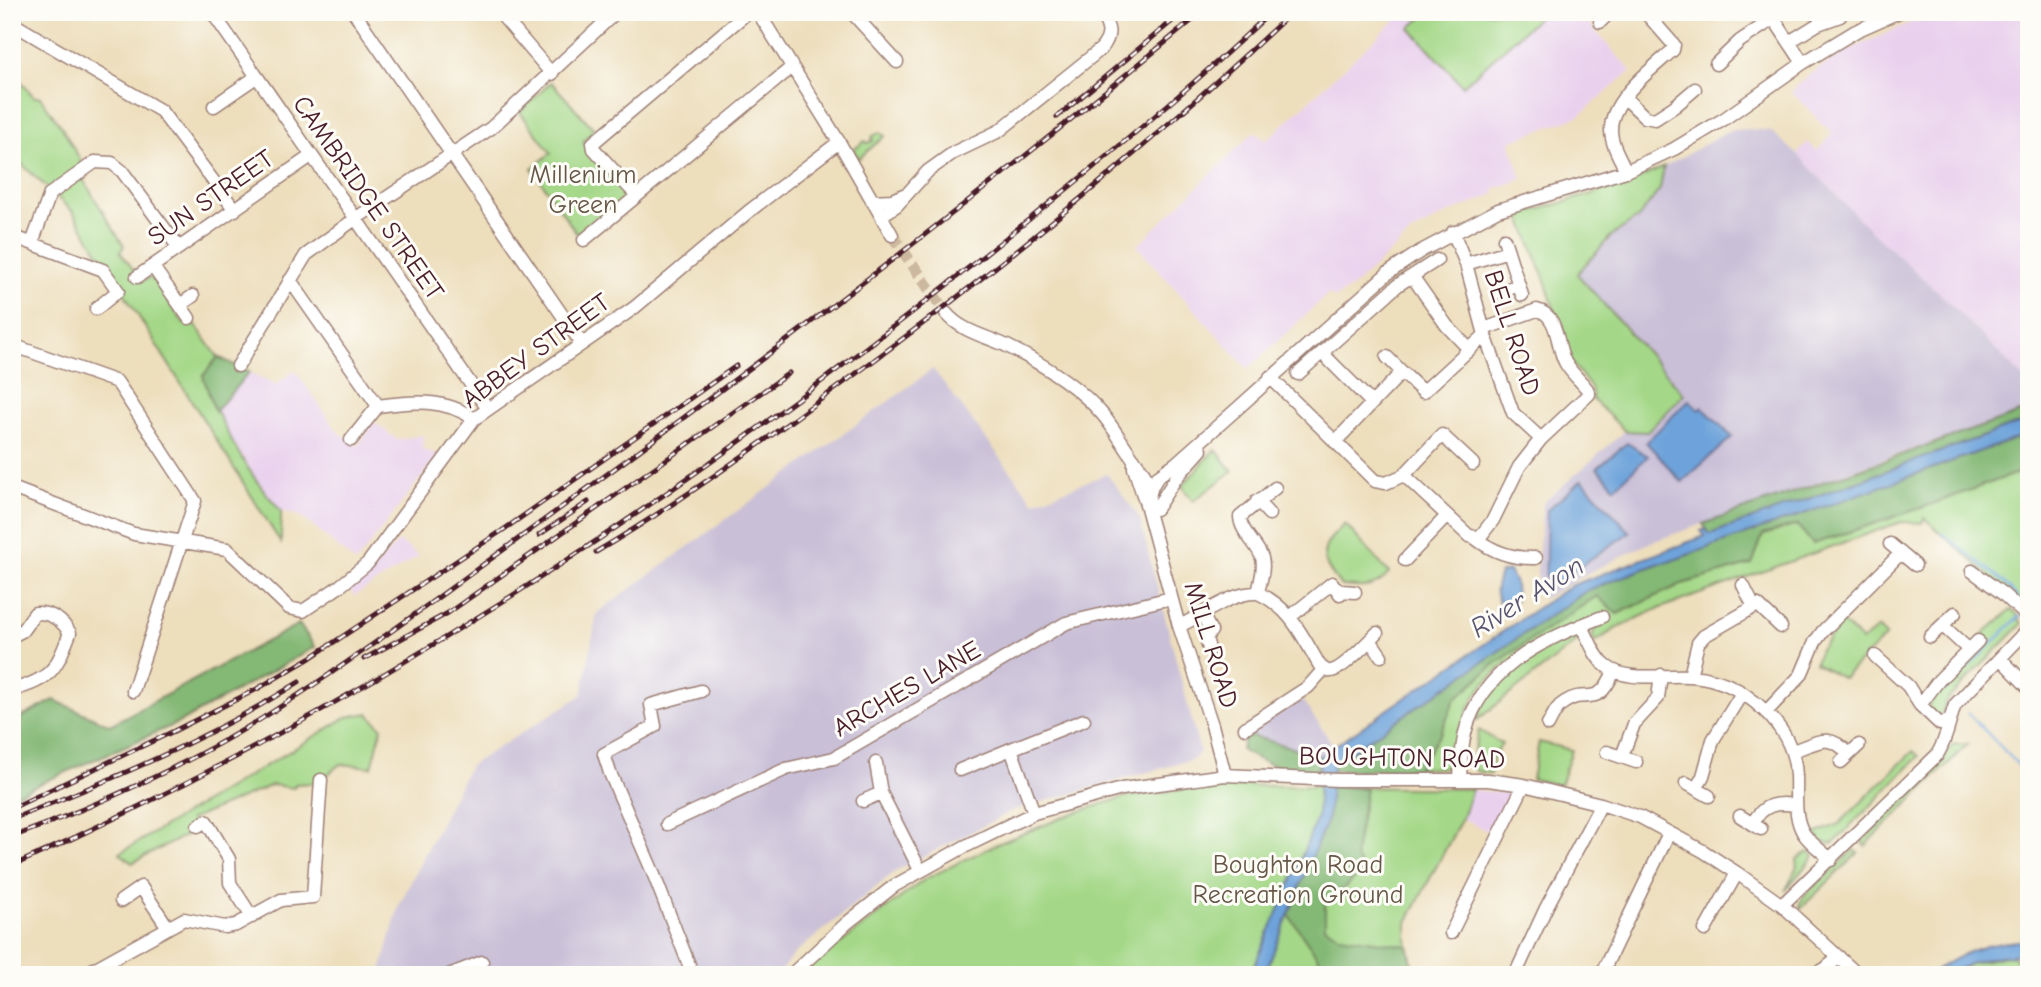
<svg xmlns="http://www.w3.org/2000/svg" width="2041" height="987" viewBox="0 0 2041 987" font-family="'Comic Neue',sans-serif">
	<rect width="100%" height="100%" fill="#fdfcf7"/>
	<filter id="ink" filterUnits="userSpaceOnUse"><feTurbulence type="fractalNoise" baseFrequency=".0143" numOctaves="2"/><feDisplacementMap in="SourceGraphic" scale="14" xChannelSelector="R" yChannelSelector="G"/><feConvolveMatrix kernelMatrix="1 2 1 2 8 2 1 2 1" color-interpolation-filters="sRGB"/></filter>
	<filter id="wash" filterUnits="userSpaceOnUse"><feTurbulence type="fractalNoise" baseFrequency=".00686" numOctaves="4" result="noise"/><feDisplacementMap in="SourceGraphic" scale="28" xChannelSelector="R" yChannelSelector="G"/><feGaussianBlur stdDeviation="1.57" result="paint"/><feColorMatrix in="noise" values="0 0 0 0 0 0 0 0 0 0 0 0 0 0 0 0 0 1.4 0 .05"/><feComposite in="paint" operator="in"/></filter>
	<g filter="url(#wash)">
		<rect width="100%" height="100%" fill="#eddebc"/>
		<path fill="#e9d1ed" d="M1404,12H1578L1631,71L1579,116L1510,141L1522,179L1494,189L1495,194L1444,215L1411,233L1353,287L1335,298L1329,293L1248,369L1137,246L1254,132L1266,141Z
			M1934,12H2029V383L1941,295L1871,231L1797,154L1808,142L1817,151L1832,133L1791,92L1810,74L1849,50Z
			M295,370L338,432L358,446L374,422L397,440L423,435L422,449L438,455L356,563L301,516L281,511L264,492L215,412L249,372L276,385Z
			M399,541L419,556L354,596L348,586L378,564Z
			M1472,790L1507,793L1514,800L1495,835L1462,818Z"/>
		<path fill="#c9bfd7" d="M1749,129L1771,131L1797,154L1871,231L1941,295L2029,383V410L1886,458L1649,543L1588,573L1544,598L1540,594L1537,571L1543,503L1625,431L1647,432L1684,394L1577,274L1611,236L1639,217L1660,189L1664,167L1731,130Z
			M933,369L1034,502L1107,474L1139,517L1200,752L1194,759L1014,810L897,870L794,954L777,975H380L399,906L469,766L582,695L597,613Z
			M1302,700L1334,746L1320,756L1245,734Z"/>
		<path fill="#a4d888" stroke="#777c5a" stroke-width="2" d="M1428,12H1544L1463,86L1410,28Z
			M12,71L34,97H40L61,126L81,161L84,181L124,246L120,252L143,281L151,277L184,324L192,320L218,357L203,376C220,424 246,472 281,511V543L73,212L12,155Z
			M551,82L594,129L583,142L630,195L577,234L532,168L551,153L520,112Z
			M880,132L885,136L858,159L854,149L865,141L867,143L873,141L872,137Z
			M1664,167L1660,189L1639,217L1611,236L1577,274L1684,394L1647,432L1625,431L1593,400L1591,388L1570,360L1546,283L1520,215L1629,183Z
			M1215,449L1233,471L1193,501L1182,486Z
			M2017,473L2029,487V611L1924,518L1922,523L1901,522L1655,610L1617,628L1595,642L1592,636L1597,625C1545,645 1494,654 1469,708C1459,730 1463,750 1445,768L1418,769L1440,734L1455,699L1495,664L1598,595L1617,614L1682,584L1752,564L1763,535L1797,525L1921,508Z
			M1345,524L1389,573C1376,590 1360,588 1341,586C1319,558 1317,549 1345,524Z
			M2011,610L2017,614L2022,624L1948,699L1939,719L1927,711C1933,691 1967,660 1981,644L1980,637Z
			M1842,622L1862,641L1878,628L1886,636L1843,678L1815,663L1820,649Z
			M1575,637L1580,639L1477,720C1489,677 1532,646 1575,637Z
			M368,713L382,728L372,767L340,764L327,775L317,774L315,783L295,784L294,788L272,785L190,820L194,831L132,863L120,853L347,717Z
			M1479,730L1502,744L1493,758L1491,774L1476,771L1473,767L1474,751Z
			M1539,742L1572,750L1560,785L1532,779Z
			M1968,744L1865,846L1861,842L1943,761L1952,745Z
			M1913,751L1919,756L1834,843L1829,844L1821,841L1815,834L1839,824Z
			M1217,785L1472,789L1462,818L1407,922V940L1413,968L1423,975H803L811,966L925,879L997,844L1074,813L1125,797Z
			M1854,850L1858,853L1800,909V902L1805,895Z
			M1809,851L1814,856L1785,891L1797,868V859Z
			M2011,955L2018,962L2029,965V975H1950L1970,964Z"/>
		<path fill="#83b874" stroke="#666c50" stroke-width="2" d="M218,357L249,372L215,412L203,376Z
			M2029,410V420L1710,534L1703,524Z
			M2029,434V466L2017,473L1921,508L1813,544L1797,525L1763,535L1752,564L1682,584L1617,614L1597,596L1495,664L1455,699L1440,734L1417,769L1331,771L1333,764L1588,590L1657,564L1668,562Z
			M299,624L315,647L182,721L12,796V722L54,700L110,725Z
			M1245,734L1320,756L1317,772C1286,770 1268,767 1241,750Z
			M1330,786L1366,789L1355,855L1363,871L1325,905V927L1340,936L1408,946L1413,968L1423,975H1330L1288,914L1328,817Z"/>
		<path fill="#6da3da" stroke="#5c6182" stroke-width="2" d="M1689,400L1699,410L1702,407L1732,437L1682,482L1646,442Z
			M2029,420V434L1668,562L1657,564L1588,590L1333,764L1328,817L1269,963L1262,975H1250L1296,871L1317,817L1320,756L1334,746L1570,586L1705,536L1701,531L1706,529L1710,534Z
			M1627,443L1648,456L1615,487L1597,468Z
			M1582,480L1630,532L1545,590L1547,510Z
			M1509,571L1515,583L1516,601L1504,608C1492,597 1495,587 1500,573Z
			M2029,940V954C2010,954 1990,957 1972,963C1951,971 1953,975 1929,975C1966,950 1984,943 2029,940Z"/>
		<g fill="none" stroke-linecap="round" stroke-linejoin="round">
			<path stroke="#6da3da" stroke-width="2.5" d="M1943,534L2004,582L2028,609
				M1945,690L2020,616
				M1968,713L2029,776"/>
		</g>
	</g>
	<g filter="url(#ink)">
		<g fill="none" stroke-linecap="round" stroke-linejoin="round">
			<path stroke="#ccb89f" stroke-width="12" stroke-dasharray="12 6" stroke-linecap="butt" d="M892,235L946,313"/>
			<g stroke="#9c7e74" stroke-width="15">
				<path id="minor" d="M212,12L488,409
					M354,12L582,344
					M499,12L552,74
					M758,12L839,142L892,235
					M857,12L854,15L897,62
					M1770,13L1803,63
					M1600,22L1610,12
					M12,23L161,111L235,210
					M1789,42L1818,24L1840,16
					M1716,64L1740,41L1773,19
					M1624,97L1645,117L1655,119L1675,106L1695,89
					M214,106L256,77
					M1626,171C1620,158 1611,144 1611,130C1610,100 1653,68 1673,50L1674,45L1645,12
					M637,196L594,149L593,143L748,12
					M872,201L892,200L906,194
					M881,216L897,205L928,171L953,153L999,131L1101,49C1113,35 1109,26 1100,12
					M1453,232L1466,264L1485,335L1513,413L1541,439
					M12,236L103,270L118,291L96,309
					M1504,239L1522,295
					M584,240L792,67
					M32,243L50,194L95,162L112,163L122,171L179,248
					M1466,264L1508,251
					M153,267L189,318
					M1412,276L1437,260
					M137,277L311,156
					M290,280L378,406
					M1499,292L1519,285
					M180,305L193,296
					M946,313C962,332 986,336 1007,346C1041,363 1078,385 1103,415C1113,427 1121,441 1130,454C1140,469 1146,472 1151,490
					M12,345L117,382L195,501L133,691
					M1322,353L1372,403
					M1387,357L1402,372
					M238,366L306,255L355,219L491,128L616,12
					M1298,374L1398,285L1412,276L1447,326L1469,349
					M1270,377L1375,481L1386,483L1404,475L1469,536L1480,537L1493,520L1519,467L1541,439L1589,394L1587,389C1580,380 1570,372 1565,362C1556,345 1559,315 1537,310L1484,329
					M351,440L378,406C411,401 446,398 474,419
					M1335,442L1402,372L1423,392L1485,335
					M1134,459V468L1146,504L1179,626L1212,725L1225,775
					M1404,475L1442,435L1473,464
					M12,488L134,534L227,549L289,608L303,611L340,586L368,563L474,419L634,308L748,212L839,142
					M1257,501L1269,514
					M1147,508L1151,488L1158,476L1175,464L1238,408L1388,273L1421,251L1498,210L1626,171L1674,149L1724,119L1803,63L1856,31L1899,12
					M1156,509L1176,478L1201,450
					M1475,538C1493,552 1513,559 1536,558
					M1890,544L1915,565
					M1405,560L1447,516
					M1972,571L2003,594L2029,618
					M1743,585L1754,607
					M1334,586L1342,591L1355,592
					M1258,593C1291,608 1302,636 1320,666C1324,669 1327,672 1331,671C1342,670 1368,642 1377,633
					M1203,616L1211,631L1206,638L1209,649
					M1290,617L1332,583L1340,594
					M1581,625C1589,638 1594,657 1606,666C1627,683 1664,674 1689,676C1709,677 1728,683 1744,694C1773,714 1795,740 1796,776C1797,795 1793,817 1804,834C1811,844 1822,851 1831,860
					M1179,626C1203,616 1232,591 1258,593C1260,582 1265,569 1262,558C1257,543 1241,533 1240,517L1275,488
					M1943,626L1968,649
					M12,636L22,631L35,613C51,612 62,620 70,633C56,669 52,679 12,690
					M1930,637L1955,613
					M1370,640L1381,656
					M1875,656L1908,686L1920,705L1940,724L1949,721
					M2000,658L2029,688
					M1690,676L1698,643L1704,636L1754,607L1758,605L1781,627
					M1920,705L1939,680L1978,641
					M1767,711L1801,675L1815,642L1823,631L1901,553
					M1548,725C1553,716 1556,707 1565,702C1588,687 1597,711 1614,671
					M1245,728L1308,687L1324,669
					M1792,751C1818,743 1828,731 1849,754
					M1607,752L1636,762
					M1622,756L1634,724L1658,698L1661,675
					M1841,762L1859,745
					M876,763L881,793L920,870
					M960,770L1011,749
					M1460,778C1461,759 1462,738 1469,720C1491,663 1549,637 1602,617
					M1686,783L1709,796
					M1696,789L1703,776L1713,740L1742,693
					M863,801L881,793
					M1034,813L1011,749L1084,720
					M1740,816L1761,829
					M1753,823C1763,804 1776,802 1796,805
					M667,824L786,769L834,758L1066,623L1171,598
					M198,826L206,821L229,859L230,883L252,917
					M121,901L141,887L167,926
					M1782,905L1937,755C1948,737 1948,724 1955,705L2029,628
					M1705,930L1737,873
					M1451,933L1524,785
					M12,972L14,975
					M83,975L184,919L225,927L236,925L281,900L313,897L321,780
					M449,975L482,962
					M693,975L652,870L610,773L604,754L655,726L651,705L701,691
					M791,975L847,923L894,886L964,847L1034,813L1122,789L1225,775L1338,780H1488L1524,785L1601,804L1640,817L1703,851L1737,873L1782,905L1858,975
					M1515,975L1546,908L1601,804
					M1601,975L1669,833
					M1813,975L1825,969L1839,957"/>
			</g>
			<use href="#minor" stroke="#fff" stroke-width="12"/>
			<g stroke="#4a1f2b" stroke-width="5">
				<path id="rail" d="M1057,117L1183,12
					M539,535L588,502
					M596,552C684,500 767,439 850,378C1004,265 1153,143 1292,12
					M364,659L448,613L789,373
					M12,808L174,731L257,689L310,658L506,528L736,366
					M12,819C111,780 209,739 299,682
					M12,837C101,804 188,765 269,714C373,648 472,572 573,499C787,343 998,182 1202,12
					M12,866C359,712 676,501 972,265C1074,184 1176,102 1271,12"/>
			</g>
			<use href="#rail" stroke="#fdfcf7" stroke-width="2.5" stroke-dasharray="8" stroke-linecap="butt"/>
		</g>
	</g>
	<g text-anchor="middle" dominant-baseline="central" stroke-width="6" stroke-linejoin="round" paint-order="stroke">
		<g font-size="26" fill="#655647" stroke="#fdfcf7">
			<text x="583" y="175">Millenium<tspan x="583" dy="30">Green</tspan></text>
			<text x="1298" y="865">Boughton Road<tspan x="1298" dy="30">Recreation Ground</tspan></text>
		</g>
		<g font-size="26" fill="#4a1f2b" stroke="#fdfcf7">
			<text transform="translate(211 198) rotate(-35)">SUN STREET</text>
			<text transform="translate(368 198) rotate(55)">CAMBRIDGE STREET</text>
			<text transform="translate(1512 333) rotate(72)">BELL ROAD</text>
			<text transform="translate(536 351) rotate(-36)">ABBEY STREET</text>
			<text transform="translate(1211 645) rotate(73)">MILL ROAD</text>
			<text transform="translate(907 689) rotate(-30)">ARCHES LANE</text>
			<text transform="translate(1402 758) rotate(1)">BOUGHTON ROAD</text>
		</g>
		<g font-size="28" font-style="italic" fill="#585471" stroke="#fdfcf7">
			<text transform="translate(1527 597) rotate(-32)">River Avon</text>
		</g>
	</g>
	<rect width="2041" height="987" fill="none" stroke="#fdfcf7" stroke-width="42"/>
</svg>
